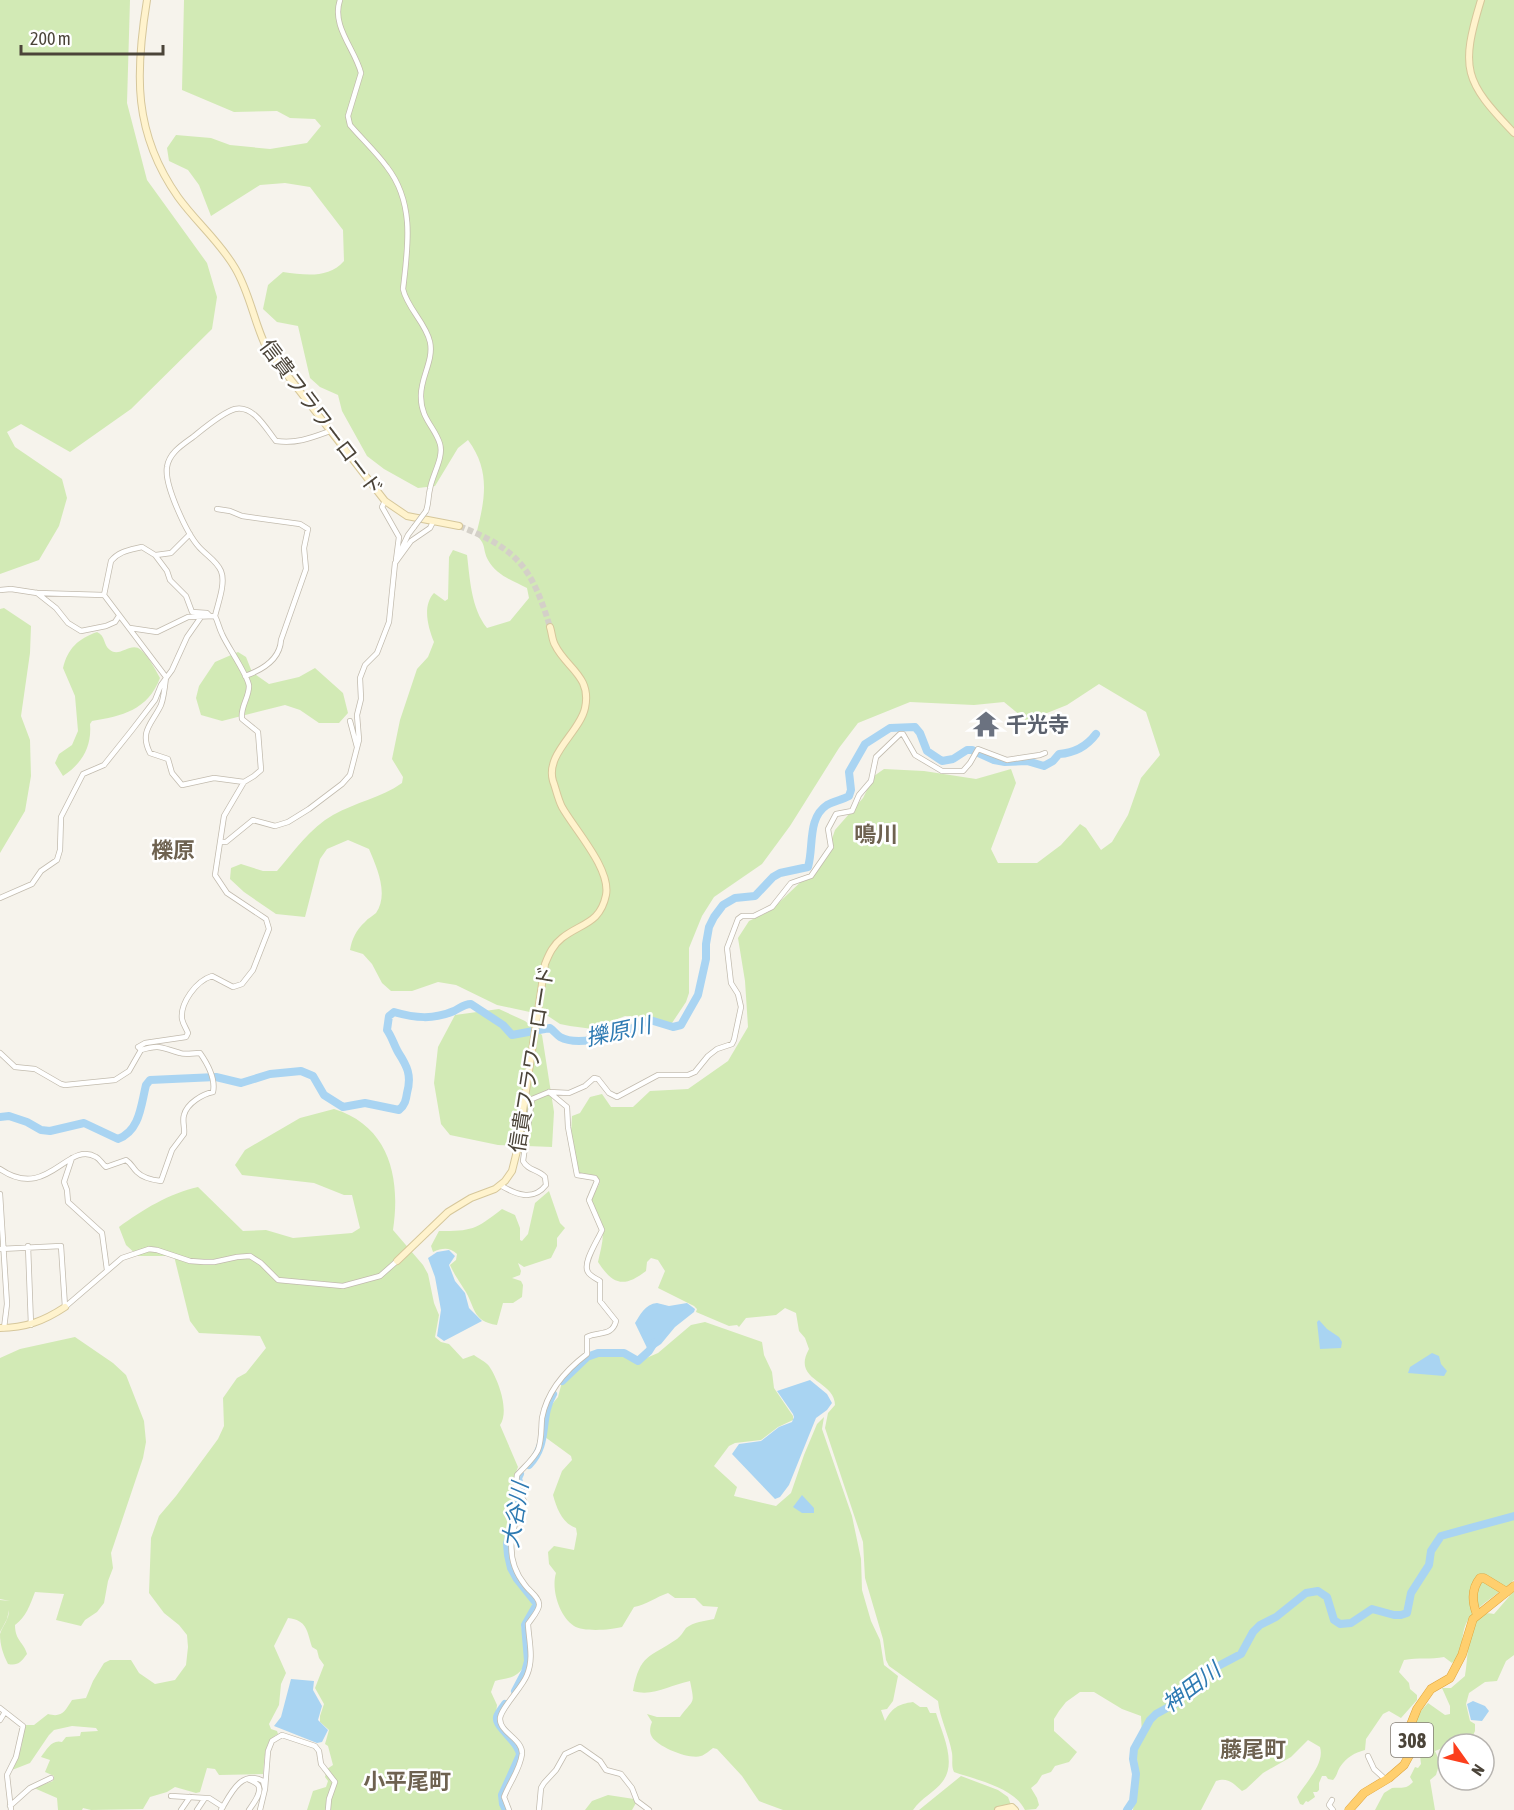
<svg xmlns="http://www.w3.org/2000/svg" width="1514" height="1810" viewBox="0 0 1514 1810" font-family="'Asap Condensed','Noto Sans JP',sans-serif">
	<rect width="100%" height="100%" fill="#f6f3ec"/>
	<path fill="#d2eab5" d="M0,0H130L127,103L147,180L207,263L217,297L212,329L131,409L70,452L21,424L7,432L15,447L62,479L67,498L59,526L39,560L0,574Z
		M184,0H1514V1580C1500,1593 1479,1604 1468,1620C1459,1634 1466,1651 1452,1663L1444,1657C1431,1660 1418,1657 1404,1660L1399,1672L1409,1683L1410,1689L1417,1695V1700L1401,1718L1389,1711L1383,1714L1366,1739L1365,1750C1354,1753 1347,1757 1340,1767C1337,1772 1337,1776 1333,1780L1328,1779L1326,1776H1322L1319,1783V1790L1317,1792H1313L1315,1797L1308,1802L1306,1801L1303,1805L1300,1804L1297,1797C1306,1782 1325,1764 1320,1747L1308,1740L1291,1757L1263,1773L1246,1789L1242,1791C1233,1783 1228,1777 1216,1781L1201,1810H1133L1138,1771L1136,1746L1142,1735L1141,1716L1122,1709L1094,1692H1080L1066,1702L1059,1711L1054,1719V1731L1077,1752L1069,1762L1055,1766L1051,1772L1042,1775L1037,1783L1031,1788L1037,1798L1039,1805L1036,1809L1025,1810C1014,1787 976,1780 954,1772C951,1766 953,1760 952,1753C949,1735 940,1719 938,1701L889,1666L886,1660L883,1639L865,1578L863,1542L825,1428L828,1413L835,1405C835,1380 791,1381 809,1349L805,1338L799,1331L796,1313L785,1308L776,1315L746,1318L739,1327L737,1325L729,1326L696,1312L697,1309L694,1306L658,1288L665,1271L658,1260L651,1258L647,1262L646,1271C624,1288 613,1285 598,1262C601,1248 606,1234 600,1220C597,1214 592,1208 591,1203C590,1194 599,1189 600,1181L596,1176L581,1175L577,1172L571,1133L572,1116L580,1113L590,1097L602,1094L611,1107H633L650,1091L688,1089L728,1061L748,1027L745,981L738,938L749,921L770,911L825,859L835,830L863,798L874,776L884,769L924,771L976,779L1011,769L1016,783L991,849L998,863H1037L1061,845L1080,824L1086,828L1101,850L1112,842L1128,815L1141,778L1160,755L1146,712L1099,684L1067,705L1027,721L1004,702L974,705L910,702L858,723L839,748L790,826L762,864L714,897L702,916L689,948V993L686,1002L670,1026L656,1025L644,1017L625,1016L593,1029L570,1026L560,1024L548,1016L497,1005L456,985L438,982L412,991H391L382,983L372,964L363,954L350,950C352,939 356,930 365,922C368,918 373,916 376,913C389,894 377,868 369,849L348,840L327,849L320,859L305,917L276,914L244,892L230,879L231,868L241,864L263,871H277C294,851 310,828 333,815C356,802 381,798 402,783L403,777L392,759L400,720L417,669L428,657L434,642C428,627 422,606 434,593L445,601L448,599L449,557L453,550L467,555C470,579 471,608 487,628L510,621L529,598L527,588C513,581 496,575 488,560C482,548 487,545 476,535C485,500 491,471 468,440L458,448L435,486L418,488L384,469L367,456L342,411L338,395L320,387L310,378L298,326L277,322L263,309L268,285L283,272C305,275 328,279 344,261L343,230L310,187L285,183L260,185L211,216L199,185L188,170L169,161L167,148L176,135L211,138L230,145L270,149L307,143L321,126L315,119L290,118L277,111L234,112L182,90Z
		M4,608L31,626L30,653L21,716L30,740L31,776L25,811L0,853V609Z
		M97,632C106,636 103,645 110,650C120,658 131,641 141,650C149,657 155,669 160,678C148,710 122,716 92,721L90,724C92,746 82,764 63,776L55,763L59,754L72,745L78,731L75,696L63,668C68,648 78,639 97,632Z
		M238,652L246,657L252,672L269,684L299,677L315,668L343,693L348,713L339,723H319L300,710L285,705L222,721L201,715L196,698L199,686L215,662Z
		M499,1009L525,1021L542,1035L554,1112L552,1147L498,1145L450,1135L441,1124L434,1083L438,1047L455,1015Z
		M334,1109C389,1126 401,1177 393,1230L423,1265L428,1274L434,1303L439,1315L435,1337L441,1342L449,1344L463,1359L474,1355C478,1358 486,1362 489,1366C498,1379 510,1411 500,1425L518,1467C509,1487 521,1486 518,1502C517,1509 512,1512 510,1519C503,1561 506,1571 534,1604L521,1626C525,1643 533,1666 514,1676C508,1679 501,1679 495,1681L491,1692L497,1705L495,1724L516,1747L518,1753L500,1799L504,1810H307L313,1791L326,1787L328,1781L325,1777L327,1769L333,1765L328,1746L325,1744L329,1730L320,1722V1716L324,1704L315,1688L324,1665L319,1658L317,1650L312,1647C307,1631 307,1620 288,1618L274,1646L286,1673L281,1684L279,1705L269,1724L271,1729L277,1731L278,1734C263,1741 265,1760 263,1774L219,1775L215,1769L207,1768L200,1792L196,1793L175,1787L167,1792L150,1797L143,1809L91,1810L83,1808L82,1810H58L57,1798L34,1788L53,1781L54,1776L45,1772L50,1760L41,1757C47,1749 52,1739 62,1742L66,1737L80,1736L81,1732L98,1731L96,1728L72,1726L54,1730L49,1735L30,1763L12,1770L21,1748L25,1725H34L48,1714C62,1718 65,1711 72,1700L86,1698L93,1681L104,1663L110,1660H131L139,1673L155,1684L175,1680L186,1665L188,1647L187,1635L179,1625L164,1613L149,1593L151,1538L159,1516L176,1496L218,1439L224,1426L223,1398L237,1378L246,1373L266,1348L260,1336L199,1333L190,1321L174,1256H138L126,1245L119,1227C142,1210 170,1193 198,1187L243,1231L266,1230L293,1238L352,1233L360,1228L352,1195H344L314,1183L242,1175L235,1165L245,1150L300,1118Z
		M549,1191L560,1223L565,1228L557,1238V1246L551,1258L524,1267L518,1263L521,1271L520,1275L512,1278L521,1281L523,1285L522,1297L513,1303H503L497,1325C471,1321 476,1307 464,1289C459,1281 454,1274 450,1265L456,1260L457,1254C449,1247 443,1248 433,1252L431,1246L439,1231C472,1231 475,1230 502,1209L515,1215L520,1228V1240L522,1241L528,1234L535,1203Z
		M705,1322L762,1342L764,1355L772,1372L774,1388L793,1416V1420L778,1427L761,1440L735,1443L729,1446L714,1466L737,1487L734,1496L776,1506L791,1493L804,1455L817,1424L824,1417L822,1429L852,1516L861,1559L862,1590L871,1621L880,1640L884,1665L898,1676L893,1701L887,1709L881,1710L885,1721C892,1708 898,1704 913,1702L920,1707H927L930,1713H936C942,1733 957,1762 943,1781C934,1793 922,1797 913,1810H783L759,1801L742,1776L717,1749L713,1748C710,1750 705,1755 701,1756C690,1760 658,1747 652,1737C649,1732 650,1727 652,1722L647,1714L657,1717H680C694,1698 695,1706 690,1681C670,1685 653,1697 633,1691C640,1654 649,1658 677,1639C681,1636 683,1632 686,1628C694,1622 704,1621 714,1619L718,1607L703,1606L695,1598H675L668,1593C656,1597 646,1605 634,1607L622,1627C611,1630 583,1632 574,1626C559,1616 551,1589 556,1573L549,1564L548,1552L554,1546L574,1550L577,1534L576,1528C562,1523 557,1509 553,1495L562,1471L572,1460L571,1456L545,1437L549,1408L558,1397L562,1382L587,1358L596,1355L622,1354L637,1362L658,1353L691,1325Z
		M75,1337L113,1363L126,1375L144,1421L146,1442L143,1458L111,1553L113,1568L108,1581L104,1603L97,1612L85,1620L81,1626L56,1620L64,1594L35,1592C30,1605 26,1617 15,1625C15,1641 24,1642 27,1654C21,1662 18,1666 8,1664C3,1654 0,1645 0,1634C3,1625 9,1620 9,1610L7,1619L0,1632V1600L10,1601L0,1599V1358L20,1349Z
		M1514,1591V1655L1506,1661L1497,1681L1485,1682L1469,1693L1466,1704L1470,1721L1475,1724V1731L1470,1742L1464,1744H1448V1746L1435,1751L1440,1762L1436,1775L1430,1780L1435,1810H1375L1384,1793L1392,1788C1402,1787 1405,1790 1413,1782L1410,1777L1415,1767L1418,1768L1421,1764C1419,1733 1401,1732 1428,1703L1445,1715L1450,1714V1706L1442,1688H1451L1465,1676C1469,1658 1466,1606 1494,1614Z
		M961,1776L998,1790L1008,1797L1013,1810H919Z
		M608,1795L634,1799L636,1803L632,1810H585L592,1801Z"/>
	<path fill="#a9d4f2" d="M449,1250L455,1256L449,1265L455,1281L465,1293L469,1308L482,1321L444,1341L437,1336L441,1310L435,1277L428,1258L437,1252Z
		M657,1303L669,1306L687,1303L695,1309L694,1312L675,1327L661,1344L649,1352L635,1323C640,1315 645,1304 657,1303Z
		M1319,1320L1327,1329L1339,1337L1342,1342L1341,1348L1320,1349L1317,1322Z
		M1432,1353L1439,1356L1441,1364L1447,1371L1444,1376L1408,1373L1410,1367Z
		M810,1380L827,1394L832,1403L827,1410L816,1418L789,1485L780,1497L775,1499L732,1454L739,1444L761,1441L779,1427L792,1422L794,1417L793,1414L777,1391Z
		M802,1495L814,1508V1513H802L793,1507Z
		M291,1679L314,1681L313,1690L322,1706L318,1720L328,1730L322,1742L317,1743L274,1726L281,1717Z
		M1473,1701L1485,1706L1489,1711L1482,1721L1471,1720L1467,1704Z"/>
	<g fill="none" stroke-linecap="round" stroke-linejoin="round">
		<path stroke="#a9d4f2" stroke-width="8" d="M0,1117L9,1116L27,1122L41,1130L50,1131L84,1123L118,1139C140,1131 141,1105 146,1085L150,1080L216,1077L241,1083L270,1074L301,1071L313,1076L324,1095L343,1107L365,1103L399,1110C405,1105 406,1100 407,1093C412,1075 407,1066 398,1052C394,1045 392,1037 387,1030L389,1016L394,1012C415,1018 433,1020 454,1011C460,1008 464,1004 471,1004L503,1025L512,1035L550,1028C553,1030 557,1035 560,1037C582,1049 629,1031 650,1020L673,1027L681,1025L698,995L706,959V944L709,927L714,917L723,905L735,898L755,896L773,877L780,873L808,867C814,847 807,818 827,805C834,801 842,800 849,796L851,790L849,772L865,744L890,728L915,727L920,733L927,751L942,761L953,759L967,750H972L994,760L1005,762L1027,761L1044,766L1053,761L1059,754C1074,753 1087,746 1096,734
			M562,1381L587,1357L598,1353H624L638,1361L649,1351L654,1343
			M529,1465C550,1443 539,1418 553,1394
			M515,1691L525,1672L528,1661L525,1625L537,1604L517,1579L511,1568L508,1555L507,1544L513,1519L522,1494L518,1478L520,1474
			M505,1704C503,1707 498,1713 497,1717C495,1728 519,1741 520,1755L502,1795L503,1804L506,1810
			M1127,1810L1133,1801L1136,1774L1133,1759L1134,1749L1150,1720L1156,1714L1178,1702L1189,1686L1203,1674L1241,1654L1253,1632L1260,1625L1276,1617L1306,1593L1318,1591L1327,1597L1334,1620L1340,1624L1351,1623L1372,1609L1394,1615H1401L1407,1613L1411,1593L1429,1565L1431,1551L1441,1536L1514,1516"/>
		<path stroke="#d4d0c8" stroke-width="6" stroke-dasharray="6 3" stroke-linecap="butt" d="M459,526C518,549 532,568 550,627"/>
		<g stroke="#c2bbae" stroke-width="6">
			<path id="street" d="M340,0C331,26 355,49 361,73L348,116L350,125C362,139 376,152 387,167C415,203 408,247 403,289C407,308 426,323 430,342C434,361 420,378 421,397C421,419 435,427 440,444C444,458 432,475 430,489C428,496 429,503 426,511
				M385,501L382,507L399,537L396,560
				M217,509L230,511L242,516L300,524L308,529L304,548L306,569L281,640C280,660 262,670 245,676
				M400,552L408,535L414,527
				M156,555L171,553L190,534
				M0,590L11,589L37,593L104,595L166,677C165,686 164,697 161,705C152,724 139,731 150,753L168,759L172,773L182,785L214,778L244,782
				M37,593L56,608L68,623L81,631L106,626L115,622L119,616
				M104,595L111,561C119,551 130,550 142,547L155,555L167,571L170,580L186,596L192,612L207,613L210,616
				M215,616C218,603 226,583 221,571C217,561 206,555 199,547C187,534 164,485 167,467C169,453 182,445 193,437C203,429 223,412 235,409C254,405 266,429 276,441C296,444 311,438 330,431
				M130,628L157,632L188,617L215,616C218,622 219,628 222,634C227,646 248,675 249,686C249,698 240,707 242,719L258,732L261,770L254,776L244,782L224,816L215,875L227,893L266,919L269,929L253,970L242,984L233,987L212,976C196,981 180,1003 182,1019C183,1024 186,1028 188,1033L186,1037L145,1043L138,1047
				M350,721L357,747
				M221,842H226L253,820L275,826L288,822L309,809L342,784L350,775L359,740L357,715L361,699L360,678L365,665L377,653L389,622L395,563L411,541L430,528L433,522
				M0,898L32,884L41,871L57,860L60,850L61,817L83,774L104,765L132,730L155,700L161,685L172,670L187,637L201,617
				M0,1053L15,1067L35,1069L61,1084L65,1085L115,1080L129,1071L141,1050
				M72,1158L64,1182L67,1190L68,1202L102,1233L107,1270
				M0,1169C48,1202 67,1140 96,1157C100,1159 102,1164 106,1167L126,1160C132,1164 132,1167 137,1172C143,1178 152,1180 161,1181L172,1150L184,1134C185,1128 182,1121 184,1115C187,1103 203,1094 213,1092C216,1078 207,1063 200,1053C193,1053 185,1055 180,1053C161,1048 161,1044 141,1050L138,1047
				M500,1185C515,1194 533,1202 546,1185L545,1177C538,1169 528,1171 523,1161L532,1099L549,1092L569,1093L585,1086L594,1078L598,1079L609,1093L617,1097L658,1075H688L695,1072L708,1056L717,1049L732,1044L734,1040L741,1007L738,994L731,983L727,948L738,919L742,916H754L772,907L791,883L811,876L831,847L828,829L836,814L852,811L859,795L871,781L876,757L900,734H903L915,755L942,771H963L970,763L978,749L1007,760L1040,755L1045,753
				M0,1194L7,1304L4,1328
				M28,1246L31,1325
				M0,1249L61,1246L65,1307
				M65,1307L122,1258L149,1249L157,1250L190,1261L204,1262H214L237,1257L250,1256L261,1263L278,1280L343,1286L380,1276L397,1261
				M0,1708L23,1726L16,1757L7,1775L11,1810
				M0,1720L5,1712
				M1368,1756L1374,1769L1386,1780
				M248,1779C252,1781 256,1782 258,1785C263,1792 253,1804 249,1810
				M265,1789L268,1751L272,1741L282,1735L315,1746L319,1751L321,1764L335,1782L329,1799L328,1810
				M171,1796L205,1798
				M1332,1800L1329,1805L1333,1810
				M10,1806L30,1788L51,1778
				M181,1810L190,1797
				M197,1810L205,1798H209L223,1807
				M221,1810C230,1795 241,1769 263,1781L265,1789L260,1810
				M509,1810L504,1797C509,1783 520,1770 522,1754C523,1739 500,1733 500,1719C500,1709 522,1688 527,1675C534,1658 529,1642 528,1624C531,1619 540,1610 539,1604C539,1597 529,1591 525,1585C504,1559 510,1530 524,1501L516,1485L517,1475C524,1467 533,1460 538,1450C542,1440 541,1428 542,1418C547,1391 566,1370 587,1354V1337C598,1331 612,1337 616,1321L600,1301V1281C597,1279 590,1276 588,1272C582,1263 598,1240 602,1230L589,1200L597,1181L595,1178L577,1175L568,1127L567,1107L549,1092
				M539,1810L541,1788L544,1783L556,1770L565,1754L580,1747L600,1761L606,1770L621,1774L632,1788L637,1801L649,1810"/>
		</g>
		<g stroke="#d6c79b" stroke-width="8">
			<path id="secondary" d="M147,0C135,73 133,133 178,197C196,222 220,242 235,268C250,293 254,323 267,349L385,501L407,516L459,526
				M1481,0C1460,69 1464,81 1514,133
				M397,1261L448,1212L471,1198L495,1189L505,1181L512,1171L517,1151L545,964C549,954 553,945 562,938C581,923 600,924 606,895C611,869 575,830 562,807C558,799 556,789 553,781C545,754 580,732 585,708C592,676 566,668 555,645C552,640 552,633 550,627
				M0,1328C25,1328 44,1321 65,1307
				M998,1810L1012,1807L1015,1810"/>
		</g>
		<g stroke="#e0a43c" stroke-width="9">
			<path id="highway" d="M1477,1615C1472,1602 1471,1589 1480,1578H1484L1507,1592
				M1349,1810L1364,1793L1389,1778L1404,1765L1411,1752V1724L1417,1709L1431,1689L1450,1678L1462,1655L1473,1619L1514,1586"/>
		</g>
		<use href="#street" stroke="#fff" stroke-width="4.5"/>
		<use href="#secondary" stroke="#fff3cd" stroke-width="6"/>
		<use href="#highway" stroke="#ffcf6e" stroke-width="8"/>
		<g stroke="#c2bbae" stroke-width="6" stroke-linecap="butt">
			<path id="street-bridge" d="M414,527L426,511"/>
		</g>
		<use href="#street-bridge" stroke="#fff" stroke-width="4.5"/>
	</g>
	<defs>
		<g id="temple-bare" transform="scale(2.07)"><path d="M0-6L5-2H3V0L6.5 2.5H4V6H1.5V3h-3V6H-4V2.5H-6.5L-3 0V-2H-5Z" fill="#6b7280" stroke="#fff" stroke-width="2.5" paint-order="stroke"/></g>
	</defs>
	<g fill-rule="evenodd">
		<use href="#temple-bare" x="986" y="724"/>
	</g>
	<g text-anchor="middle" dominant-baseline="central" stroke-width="5" stroke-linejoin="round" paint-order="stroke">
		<rect fill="#fff" stroke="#817c74" stroke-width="1.5" x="1391" y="1723" width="42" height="34" rx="4.5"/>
		<g font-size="20" font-weight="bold" fill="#4b4439">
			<text x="1412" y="1740">308</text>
		</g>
		<g font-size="21" fill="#4b4439" stroke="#fff">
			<text transform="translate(322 417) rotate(53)">信貴フラワーロード</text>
			<text transform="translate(531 1059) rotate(-81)">信貴フラワーロード</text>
		</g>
		<g font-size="21" font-weight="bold" fill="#5b616d" stroke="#fff" text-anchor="start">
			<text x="1006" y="724">千光寺</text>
		</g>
		<g font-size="22" font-weight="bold" fill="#6e6250" stroke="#fff">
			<text x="876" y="834">鳴川</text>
			<text x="173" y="850">櫟原</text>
			<text x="1253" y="1749">藤尾町</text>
			<text x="407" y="1781">小平尾町</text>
		</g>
		<g font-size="22" font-style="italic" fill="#2e7ab2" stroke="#fff">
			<text transform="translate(618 1031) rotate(-12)">擽原川</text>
			<text transform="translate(515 1515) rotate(-81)">大谷川</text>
			<text transform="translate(1191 1687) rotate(-37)">神田川</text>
		</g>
	</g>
	<g transform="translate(1466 1762) rotate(124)"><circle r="28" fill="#ffffff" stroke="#b7b4b0" stroke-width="1.5"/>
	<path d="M0-4.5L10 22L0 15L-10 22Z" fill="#fc3f1d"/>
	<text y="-9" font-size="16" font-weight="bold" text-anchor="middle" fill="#4b4439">N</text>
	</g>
	<path d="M21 45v9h142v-9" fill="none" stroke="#4b4439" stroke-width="3"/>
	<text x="30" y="45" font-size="18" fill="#4b4439" stroke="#ffffff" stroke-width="4.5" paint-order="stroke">200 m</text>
</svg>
